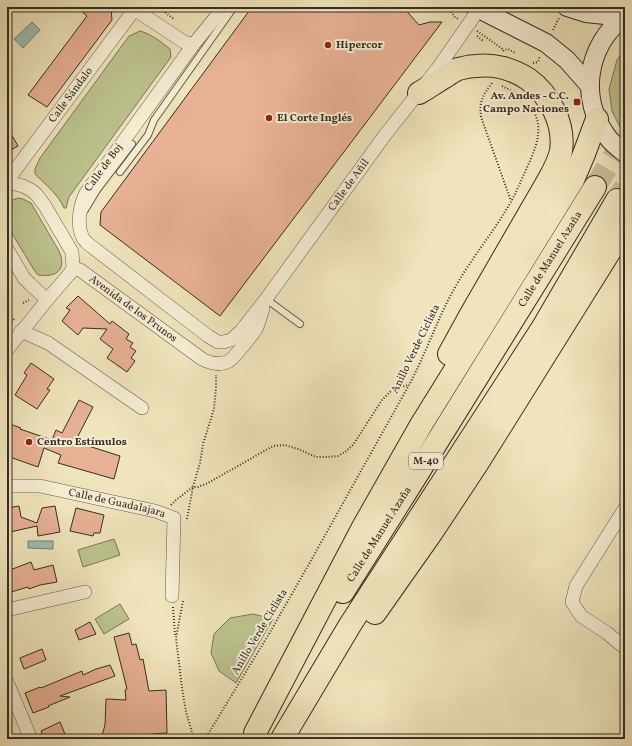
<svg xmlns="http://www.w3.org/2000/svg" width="632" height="746" viewBox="0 0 632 746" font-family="Vollkorn,serif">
	<rect width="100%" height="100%" fill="#efe4bc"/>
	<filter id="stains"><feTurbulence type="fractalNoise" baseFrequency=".005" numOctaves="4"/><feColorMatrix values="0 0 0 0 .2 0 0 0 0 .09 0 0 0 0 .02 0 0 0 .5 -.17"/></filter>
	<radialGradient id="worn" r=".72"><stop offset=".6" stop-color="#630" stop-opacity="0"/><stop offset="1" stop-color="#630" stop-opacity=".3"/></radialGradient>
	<path fill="#bcc38e" stroke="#797859" d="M140,31C151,34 160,41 170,49L171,57L93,164L69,197L66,208H64C58,194 46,185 35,174V169L40,158L129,36Z
		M625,49V133L621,129L612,111L609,89L617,60Z
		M18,198L23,199L31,203L59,251C67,269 57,278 38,275L34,270L7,225V204L10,201Z
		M114,539L120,555L83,567L78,550Z
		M120,604L129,619L104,634L95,619Z
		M253,614L273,619L236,683L219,671L211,653L214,634L230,618Z"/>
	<path fill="#9abeb2" stroke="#728479" d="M32,22L40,30L23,48L14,39Z
		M28,541H53V549L28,548Z"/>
	<path fill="#e7b195" stroke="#362d24" d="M77,7H111L112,20L47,107L28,95L87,16Z
		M252,7H403L419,25L430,22H442L220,316L100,225L101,212Z
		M7,127L18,146L7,152Z
		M78,296L110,324L112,321L129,334L126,339L133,343L130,347L136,351L131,358L135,361L127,372L107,358L113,349L100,339L107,329L83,328L78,335L62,321L70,310L66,308Z
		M31,363L54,379L47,389L50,390L37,409L15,395L27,375L24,373Z
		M79,400L93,407L77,438L80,439L79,443L120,456L114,479L58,463L61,455L44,448L38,467L7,456V423L21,428L20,429L52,440L56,430L62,433Z
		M19,506L21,517L37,523L42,508L55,506L60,532L38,536L37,526L10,532L7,524V508Z
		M76,508L104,515L100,533H94L93,536L70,531Z
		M31,562L34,570L53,565L57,582L40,585L29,589L28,587L11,592L7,579V571Z
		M90,622L96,634L79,640L75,630Z
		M129,633L132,645L136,644L140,660L143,659L149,691L166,690L167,733L151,734L150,739H101L105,725L106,699L126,700L125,690L127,689L114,637Z
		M42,649L46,660L24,669L20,658Z
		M110,665L115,676L60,696L70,697L48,706L49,707L33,713L25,693L40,687L41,688L82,671L83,675L96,669Z
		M60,722L67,739H44L41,731Z"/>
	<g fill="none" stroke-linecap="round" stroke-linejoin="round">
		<path stroke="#cabf9e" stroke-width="22" stroke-dasharray="22 11" stroke-linecap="butt" d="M595,187L625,138
			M617,200L625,187"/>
		<g stroke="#645b4a" stroke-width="8">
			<path id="service" d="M120,172L148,135L154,120L234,7
				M85,210L97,190L132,144
				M266,299L300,324"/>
		</g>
		<g stroke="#645b4a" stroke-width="14">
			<g id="minor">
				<path d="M131,7L184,42L193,45"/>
				<path id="s1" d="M224,7L193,45L86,193C80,205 76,225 83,238C84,240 86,241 87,243L208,336L218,342H223L231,340L241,331L266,299L385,135L438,68L479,9"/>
				<path id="s2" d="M7,181L134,10"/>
				<path d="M7,182L23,186L31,190L36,194L45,206L72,252L73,268L71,272L47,300L7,350"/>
				<path d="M7,249L24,278L30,284L47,300"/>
				<path id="s3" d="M73,268L80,270L202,359C210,363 220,366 229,361C233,359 253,334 256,329C259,323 261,315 263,308"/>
				<path d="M21,331L48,343L142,408"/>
				<path id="s4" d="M7,486H40L155,511L174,518L172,596"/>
				<path d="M625,508L576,586L572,602L581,616L607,633L625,648"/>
				<path d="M7,610L85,592"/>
				<path d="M7,682L31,739"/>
			</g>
		</g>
		<g stroke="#362d24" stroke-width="20">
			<path id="secondary" d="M475,7L546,43L567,60L589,85
				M567,7L586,13L624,17
				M625,16C586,46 578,99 609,139C613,144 620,149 625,153"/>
		</g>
		<g stroke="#362d24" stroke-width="24">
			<g id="motorway">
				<path d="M419,93C428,88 436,82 445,77C449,74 453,71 458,69C463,68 470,66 476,66C494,64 513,69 528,79C550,95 565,124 561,151C559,161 554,170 549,179L471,314L449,354"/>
				<path id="s5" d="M343,592L411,484L595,187"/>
				<path d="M375,613L432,532L477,464L625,227"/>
				<path d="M255,733L362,529L421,425L573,180L584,154L597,119"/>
				<path d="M282,739L350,625L543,327L617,200"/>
			</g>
		</g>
		<path stroke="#362d24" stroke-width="2" stroke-dasharray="1 2" stroke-linecap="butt" d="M158,7L174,19
			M447,7L455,17L458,19
			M553,30L559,18
			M477,31L504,50
			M477,36L483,41
			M503,51L504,50L508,49L515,53
			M533,63L538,62L540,56
			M492,83C483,95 479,101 481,117L511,201
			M502,86L516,93
			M23,303L29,300
			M7,326L15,318
			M171,505L176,500L193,487H198L208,483L273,446L285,445L298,449L316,457H328L338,456L345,452L353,445L382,400L394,388L409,385
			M187,519L193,487L200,463L203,444L209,425L214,409L216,388V375
			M183,601L176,638L182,688L186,712L194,739
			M173,607L175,635
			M205,739L269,634L309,564L409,385C427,352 438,316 457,284C472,258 491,235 506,210C514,198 519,185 525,172C533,154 544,133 535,114"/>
		<use href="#service" stroke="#f5edd3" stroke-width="6"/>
		<use href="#minor" stroke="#f5edd3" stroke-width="13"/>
		<use href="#secondary" stroke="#f5edd3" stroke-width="18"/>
		<use href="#motorway" stroke="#efe4bc" stroke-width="22"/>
	</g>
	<g fill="#8f2418" stroke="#f5edd3" stroke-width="1.5">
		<circle cx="328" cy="45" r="4"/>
		<rect x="573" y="98" width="8" height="8" rx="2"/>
		<circle cx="269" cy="118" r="4"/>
		<circle cx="29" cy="442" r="4"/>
	</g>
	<g text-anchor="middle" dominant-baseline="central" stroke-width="4" stroke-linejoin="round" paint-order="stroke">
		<rect fill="#f5edd3" stroke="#6f6758" stroke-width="1" x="409" y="453" width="34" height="16" rx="3"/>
		<g font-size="10" font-weight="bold" fill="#362d24">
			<text x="426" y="461">M-40</text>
		</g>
		<g font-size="11" font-weight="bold" fill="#362d24" stroke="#f5edd3" text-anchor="start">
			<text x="336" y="45">Hipercor</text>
			<text x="569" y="96" text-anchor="end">Av. Andes - C.C.<tspan x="569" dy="13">Campo Naciones</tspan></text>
			<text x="277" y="118">El Corte Inglés</text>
			<text x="37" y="442">Centro Estímulos</text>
		</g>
		<g font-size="11" fill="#362d24" stroke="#f5edd3">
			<text stroke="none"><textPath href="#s2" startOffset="107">Calle Sándalo</textPath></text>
			<text transform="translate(104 168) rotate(-54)">Calle de Boj</text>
			<text stroke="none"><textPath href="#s1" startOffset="657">Calle de Añil</textPath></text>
			<text stroke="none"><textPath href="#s5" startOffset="392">Calle de Manuel Azaña</textPath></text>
			<text stroke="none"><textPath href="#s3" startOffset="73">Avenida de los Prunos</textPath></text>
			<text transform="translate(416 349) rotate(-64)">Anillo Verde Ciclista</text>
			<text stroke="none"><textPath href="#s4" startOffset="112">Calle de Guadalajara</textPath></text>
			<text stroke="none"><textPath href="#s5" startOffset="68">Calle de Manuel Azaña</textPath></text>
			<text transform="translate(260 632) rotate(-59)">Anillo Verde Ciclista</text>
		</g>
	</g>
	<rect width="632" height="746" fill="none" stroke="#efe4bc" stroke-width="24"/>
	<rect x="8" y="8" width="616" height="730" fill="none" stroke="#362d24" stroke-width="2"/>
	<rect x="12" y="12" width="608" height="722" fill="none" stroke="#362d24"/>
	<rect width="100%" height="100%" filter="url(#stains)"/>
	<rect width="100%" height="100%" fill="url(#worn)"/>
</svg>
